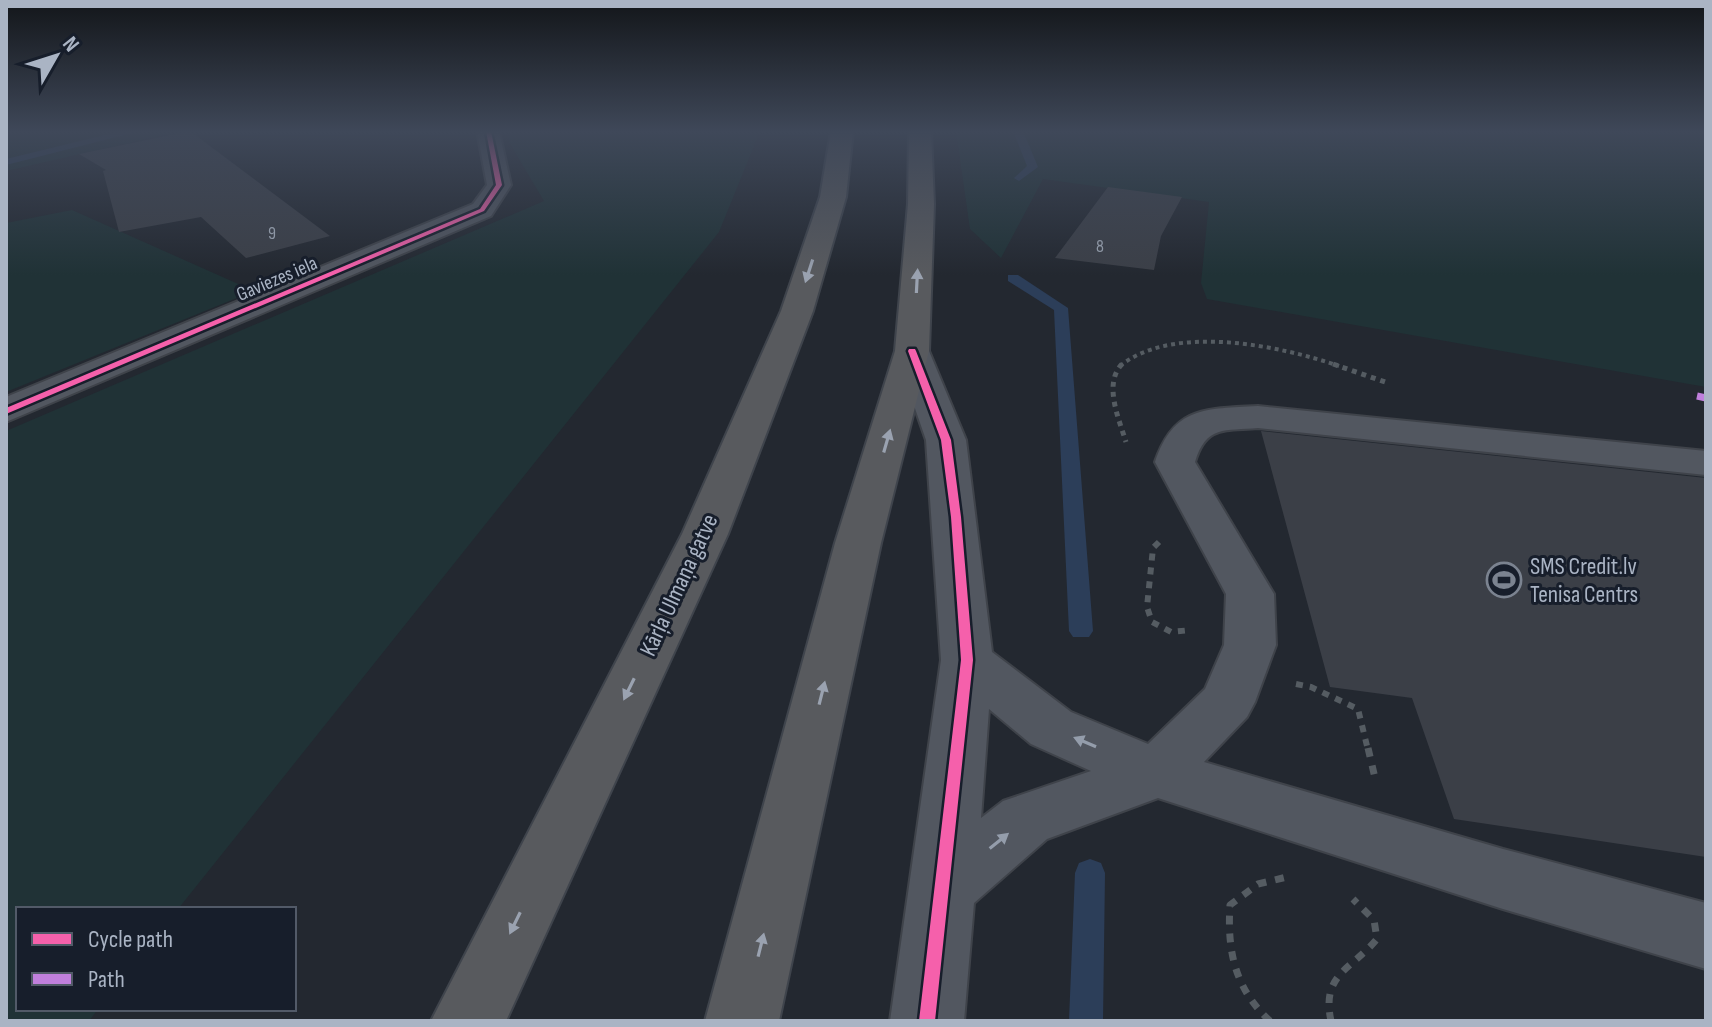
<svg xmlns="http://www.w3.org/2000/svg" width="1712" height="1027" viewBox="0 0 1712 1027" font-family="'Sofia Sans Condensed',sans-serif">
	<rect width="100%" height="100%" fill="#232830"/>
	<path fill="#203236" d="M6,131H181L6,171Z
		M508,131H760L719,232L178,909H18V1009H98L89,1021H6V431L544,201L509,142Z
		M956,131H1706V387L1207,299L1201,283L1209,202L1043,179L1001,258L970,229Z
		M72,210L254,291L6,392V223Z"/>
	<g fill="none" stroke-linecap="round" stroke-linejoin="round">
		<path fill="#2c3e59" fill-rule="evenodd" d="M121,131H140L6,165V159Z
			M1013,131H1023L1038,167L1019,181L1014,178L1027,166Z
			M1008,275H1018L1068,308L1093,631L1089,637H1073L1069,631L1054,310L1008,281Z
			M1090,859L1101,863L1105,873L1103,1021H1069L1075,873L1079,863Z"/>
	</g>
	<path fill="#3b3f47" d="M190,131L330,236L246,258L201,217L119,232L103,171L106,170L79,154Z
		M1108,187L1182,197L1161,236L1154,270L1055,258Z
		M1261,431L1706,478V857L1454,819L1412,698L1330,687Z"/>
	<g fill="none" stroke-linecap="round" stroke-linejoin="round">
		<g stroke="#3f434a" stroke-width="4">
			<path id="minor" d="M477,131H499L511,185L491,216L6,422V397L473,204L487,185Z
				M912,341L924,344L929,351L966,440L992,652L1071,712L1148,744L1205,689L1224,645L1226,594L1155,462C1174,406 1205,409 1258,406L1706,451V475L1258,428C1225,431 1206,425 1195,462L1274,594L1276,645L1255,702L1247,717L1204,762L1503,849L1706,903V969L1503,909L1158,798L1047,839L974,903L964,1021H890L941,660L926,440L895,351L900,344ZM989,709L1031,744L1091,771L1003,801L981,818Z"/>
		</g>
		<g stroke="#3f444c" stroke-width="4">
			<path id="highway" d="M831,131H853L846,197L813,311L728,534L506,1021H431L682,534L781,311L820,197Z
				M909,131H931L934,204L929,351L881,543L779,1021H705L835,543L895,351L908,204Z"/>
		</g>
		<path stroke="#555c62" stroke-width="4" stroke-dasharray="4 4" stroke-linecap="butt" d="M1120,366C1173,323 1281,346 1339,366"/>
		<path stroke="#555c62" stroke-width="5" stroke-dasharray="5 5" stroke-linecap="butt" d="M1122,364C1103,384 1119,419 1126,442
			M1333,364L1388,383"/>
		<path stroke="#555c62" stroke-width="6" stroke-dasharray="7 7" stroke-linecap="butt" d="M1159,542L1153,548L1147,607L1152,622L1171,632L1191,630
			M1296,684L1311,687L1358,709L1368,750"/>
		<path stroke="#555c62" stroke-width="7" stroke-dasharray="9 9" stroke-linecap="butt" d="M1368,748L1375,778
			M1270,1021C1235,989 1227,951 1230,905L1258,884L1287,877
			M1331,1021C1321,974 1351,970 1377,939L1374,920L1353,899"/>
		<use href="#minor" fill="#525760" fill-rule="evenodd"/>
		<use href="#highway" fill="#585a5e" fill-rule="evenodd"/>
		<path stroke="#c07fdc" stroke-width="7" stroke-dasharray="14 7" stroke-linecap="butt" d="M1697,396L1706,398"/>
		<g stroke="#171e2b" stroke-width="5">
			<path id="cycleway" d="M486,131H491L502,185L484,211L6,414V408L480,209L496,185Z
				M909,349H915L916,351L951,440L961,517L973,660L935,1021H919L961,660L951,517L941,440L908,351Z"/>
		</g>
		<use href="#cycleway" fill="#f560ab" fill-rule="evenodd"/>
	</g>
	<defs><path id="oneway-solid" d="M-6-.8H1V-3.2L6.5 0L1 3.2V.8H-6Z" transform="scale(2)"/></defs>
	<g fill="#9aa2b0">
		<use href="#oneway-solid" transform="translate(809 271) rotate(108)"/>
		<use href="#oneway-solid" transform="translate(917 281) rotate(-87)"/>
		<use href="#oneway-solid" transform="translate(887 441) rotate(-74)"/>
		<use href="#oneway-solid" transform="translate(629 689) rotate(116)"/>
		<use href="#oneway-solid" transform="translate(822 693) rotate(-76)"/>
		<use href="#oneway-solid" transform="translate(515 923) rotate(116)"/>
		<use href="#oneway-solid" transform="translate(761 945) rotate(-76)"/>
	</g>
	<g fill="#949dab">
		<use href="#oneway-solid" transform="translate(1085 742) rotate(-157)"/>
		<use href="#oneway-solid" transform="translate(999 841) rotate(-39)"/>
	</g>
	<linearGradient id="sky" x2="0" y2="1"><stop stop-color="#13161a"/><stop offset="0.48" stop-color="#3f4859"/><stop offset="1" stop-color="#3f4859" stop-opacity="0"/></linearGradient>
	<rect width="1712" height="275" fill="url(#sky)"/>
	<defs>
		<g id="stadium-ring" transform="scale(1.8)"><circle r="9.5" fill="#171e2b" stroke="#7b8390" stroke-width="1.5"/><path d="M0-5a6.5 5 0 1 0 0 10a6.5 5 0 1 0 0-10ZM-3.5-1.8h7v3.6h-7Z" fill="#7b8390"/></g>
	</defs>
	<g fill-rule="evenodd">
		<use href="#stadium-ring" x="1504" y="580"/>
	</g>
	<g text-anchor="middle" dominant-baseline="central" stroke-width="6" stroke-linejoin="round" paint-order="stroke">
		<g font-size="18" fill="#8e97a5">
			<text x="272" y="233">9</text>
			<text x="1100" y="246">8</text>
		</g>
		<g font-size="20" fill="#aab4c4" stroke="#171e2b">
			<text transform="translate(277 279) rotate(-23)">Gaviezes iela</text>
		</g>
		<g font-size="24" fill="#aab4c4" stroke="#171e2b" text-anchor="start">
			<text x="1530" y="566">SMS Credit.lv<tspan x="1530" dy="28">Tenisa Centrs</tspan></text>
		</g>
		<g font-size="24" fill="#aab4c4" stroke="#171e2b">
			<text transform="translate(679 585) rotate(-65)">Kārļa Ulmaņa gatve</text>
		</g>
	</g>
	<rect width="1712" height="1027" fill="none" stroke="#aab4c4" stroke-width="16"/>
	<rect x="16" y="907" width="280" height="104" fill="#171e2b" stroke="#525a68" stroke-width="2"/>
	<rect x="32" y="933" width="40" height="12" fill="#f560ab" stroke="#525a68" stroke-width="2"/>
	<text x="88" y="947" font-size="24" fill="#aab4c4">Cycle path</text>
	<rect x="32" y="973" width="40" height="12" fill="#c07fdc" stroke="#525a68" stroke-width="2"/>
	<text x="88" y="987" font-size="24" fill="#aab4c4">Path</text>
	<g transform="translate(56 56) rotate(51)" stroke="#171e2b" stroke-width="6" paint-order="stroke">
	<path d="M0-6L14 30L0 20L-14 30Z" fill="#aab4c4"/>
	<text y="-12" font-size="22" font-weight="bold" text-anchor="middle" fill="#aab4c4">N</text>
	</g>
</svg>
